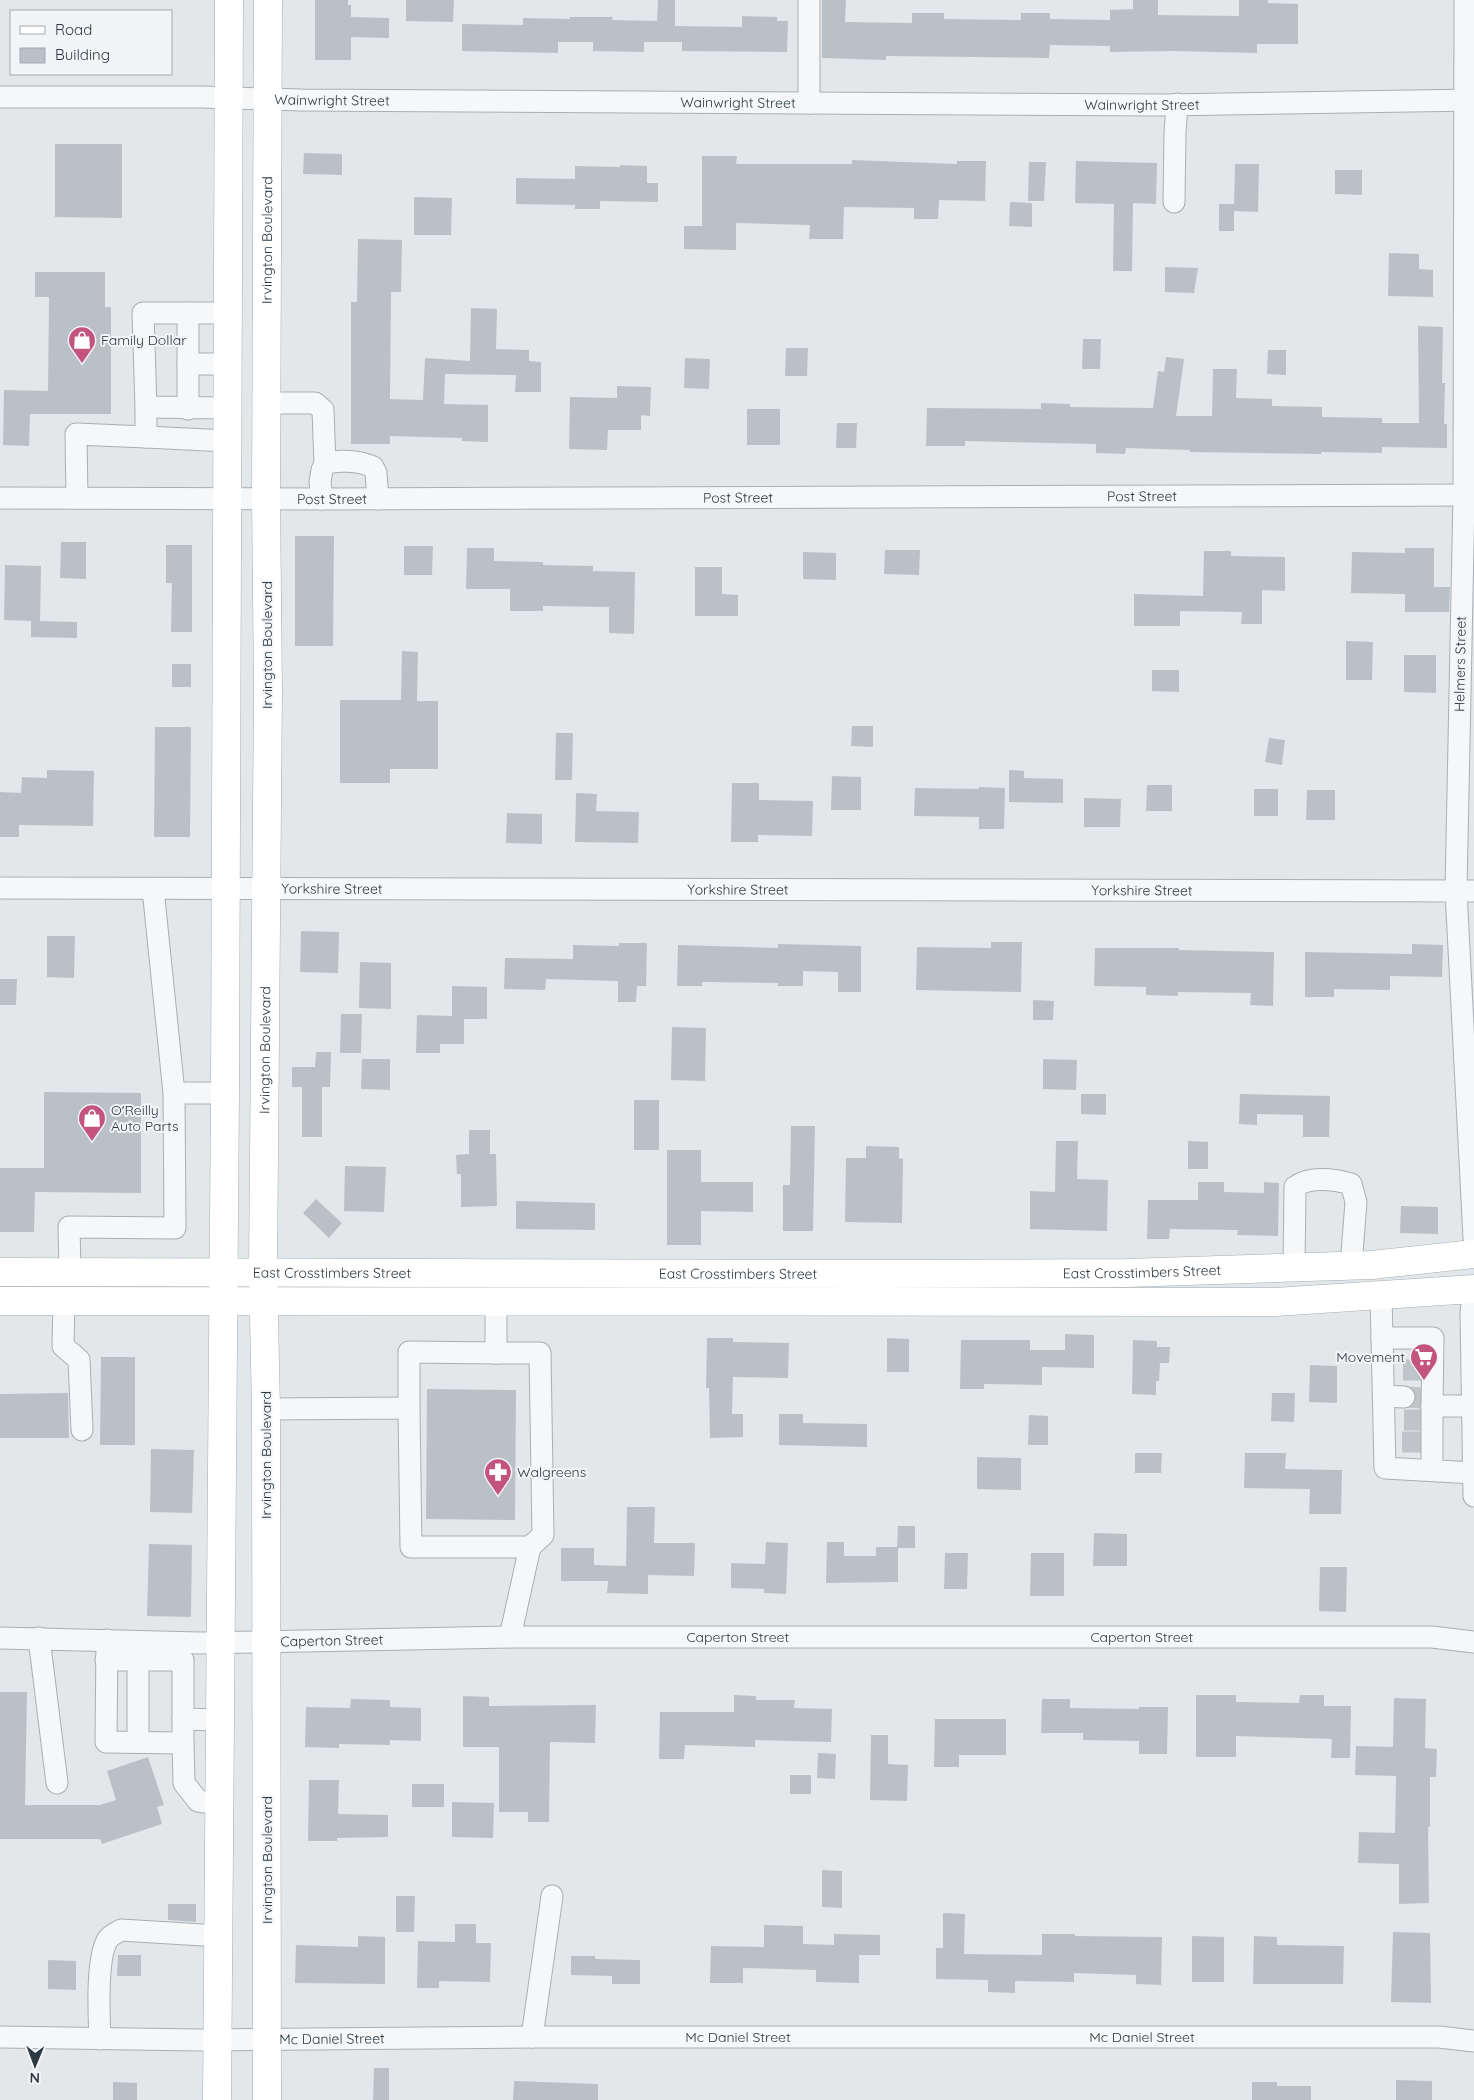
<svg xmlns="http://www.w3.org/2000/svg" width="1474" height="2100" viewBox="0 0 1474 2100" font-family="Quicksand,sans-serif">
	<rect width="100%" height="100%" fill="#e3e7ea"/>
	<path fill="#bac1c6" d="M315,0H348V5H351V17L389,18V38L351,37V60H315Z
		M406,0H454L453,22L406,21Z
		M658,0H675V26L742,27V16L777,17V21H788L787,52L682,51V42H644V52L593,51V42H558V53L462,51V24L523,25V18L570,19V17H613L612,20L657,21Z
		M822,0H846L845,22L912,23V13H944V19L1021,20V13H1050V19L1110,20V10L1133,9V0H1158V15L1239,16V0H1268V3L1298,4V44H1257V53L1173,51L1110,52V46L1050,45L1049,58L886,56V60L822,58Z
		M55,144H122V218L55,217Z
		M304,153L342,154V175L303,174Z
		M702,156H737L736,164H852V160L957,164V161H986L985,201L939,200L938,219H914V208L844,207L843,239H809L810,225L736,223V250L684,249V226H702Z
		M1076,161L1157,163L1156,204L1133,203L1132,271H1113L1114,204L1075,203Z
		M1029,162H1046L1044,201H1028Z
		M1235,164H1259L1258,212L1234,211V231H1219V204H1234Z
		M620,165L647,166V183H658V202L600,201V209H575V205L516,204V178L575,179V166L620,167Z
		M1335,170H1362V195L1335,194Z
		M414,197L452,198L451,235H414Z
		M1010,202L1032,203V227L1009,226Z
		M358,239L402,240L401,292H391L390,399L423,400L425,358L470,361L471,308L497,309L496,349L529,350V361L541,362V392H515L516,375L445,374L444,404L488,405V442L462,441V438L390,436V444H351V302H357Z
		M1389,253L1419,254V269L1433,270V297L1388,296Z
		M1165,267L1198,268L1194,293L1165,292Z
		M35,272H105V307H111V414H30L29,446L3,445L4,390L48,391L49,297H35Z
		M1418,326L1443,327L1442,383H1445L1444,424H1447V448L1382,447V453L1321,452V454L1190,452V450L1126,448L1125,454L1096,453V444L965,441V446H926L927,408L1041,409V403L1070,404V407L1153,408L1158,371L1164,372L1166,357L1184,359L1176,416H1212L1213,369H1237L1236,398L1272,399V406L1322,407V417L1382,418V423H1419Z
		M1083,339H1101L1100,369H1082Z
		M786,348H808L807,376H785Z
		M1268,350H1286V375L1267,374Z
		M685,358L710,359L709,389L684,388Z
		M617,386L651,387L650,416L641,415V430H608L607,450L569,449L570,397L617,398Z
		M747,409H780V445H747Z
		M837,423H857L856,448H836Z
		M295,536H334L333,646H295Z
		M61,542H86V579L60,578Z
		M166,545H192V632H171L172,583H166Z
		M404,546H433L432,575H404Z
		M467,548H494V561L543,562V565L593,566V571L635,572L634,634L609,633V607L543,606V611H510V589H466Z
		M1405,548H1434V587H1450L1449,612H1405V594L1351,593L1352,552L1405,553Z
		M885,550H920L919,575L884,574Z
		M1204,551H1231V556L1285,557V591L1262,590V624H1241L1242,612L1180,611V626H1134V594L1203,596Z
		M803,552L836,553V580L803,579Z
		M5,565L41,566L40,621L77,622V638L31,637V621L4,620Z
		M695,567H722V594L738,595V616H695Z
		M1346,641L1373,642L1372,680H1346Z
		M402,651L418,652L417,701H438V769H390V783H340V700H401Z
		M1404,655H1436V693L1404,692Z
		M172,664H191V687H172Z
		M1152,670H1179V692L1152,691Z
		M852,726H873V747L851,746Z
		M155,727H191L190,837H154Z
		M556,733H573L572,780H555Z
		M1269,738L1285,740L1282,765L1265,762Z
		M47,770L94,771L93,826L19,825V837H0V792L21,793L22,777L47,778Z
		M1009,770L1024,771V778L1063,779V803L1009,802Z
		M832,776L861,777V810H831Z
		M732,783H759V800L813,801L812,836L758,835V842H731Z
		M1147,785H1172V811H1146Z
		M979,787L1005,788L1004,829H979V817L914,816L915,788L979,789Z
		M1254,789H1278V816H1254Z
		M1307,790H1335V820H1306Z
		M576,793L597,794L596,811L639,812L638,843L575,842Z
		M1084,798L1121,799L1120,827H1084Z
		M507,813L542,814V844L506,843Z
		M301,931L339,932L338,973L300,972Z
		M47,936H75L74,978L47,977Z
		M991,942H1022L1021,992L916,990L917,947L991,948Z
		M619,943H647L646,986H637L636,1002H618V981L546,979L545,990L504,989L505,958L573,959V945L619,946Z
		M778,944L861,946V992H838V972L803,971V986H778V983L702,982V986H677L678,945L778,948Z
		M1412,944L1443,945L1442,977L1390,976V990L1334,989V997H1305V952L1412,954Z
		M1095,948H1179V950L1274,952L1273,1006L1250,1005L1251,993L1178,992V996L1146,995V987L1094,986Z
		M360,962L391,963V1009L359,1008Z
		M0,979H17L16,1005H0Z
		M452,986L487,987V1019H464V1044H440V1053H416L417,1015L452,1016Z
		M1033,1000L1054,1001L1053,1020H1033Z
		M341,1014H362L361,1053H340Z
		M672,1027L706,1028L705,1081L671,1080Z
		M316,1052H331L330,1087H322V1137H302V1087H292V1067H315Z
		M362,1059H390V1090L361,1089Z
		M1043,1059L1077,1060L1076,1090L1043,1089Z
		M44,1092L141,1093V1193L35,1192L34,1232H0V1168H44Z
		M1081,1094H1106V1115L1081,1114Z
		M1240,1094L1330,1096L1329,1137H1303V1115L1257,1114V1125L1239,1124Z
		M634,1100H659V1150H634Z
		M791,1126H815L813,1231H783V1185H790Z
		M469,1130H490V1154H496L497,1206L461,1207V1174H457L456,1155L469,1154Z
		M1056,1141H1078L1077,1179L1108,1180L1107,1231L1030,1229V1191L1055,1192Z
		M1188,1141L1208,1142V1169H1188Z
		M866,1146L899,1147V1158L903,1159L902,1223L845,1222L846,1158H866Z
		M667,1150H701V1182H753V1212L701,1211V1245H667Z
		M345,1166L386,1167L384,1212L344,1211Z
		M1198,1182H1224V1192L1264,1193V1182L1279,1183L1278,1236L1237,1235L1238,1230L1170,1229L1169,1239H1147L1148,1200H1198Z
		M316,1199L342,1223L329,1238L303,1213Z
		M516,1201L595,1203V1230L516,1229Z
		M1401,1206L1438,1207V1234L1400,1233Z
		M1065,1334L1094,1335V1368L1042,1367V1385L984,1384V1389H960L961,1340H1030V1350H1065Z
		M707,1338H733V1342L789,1343L788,1378L733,1377L732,1414H743V1437L710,1438L709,1388H706Z
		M887,1338L909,1339V1372H887Z
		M1133,1340L1157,1341V1347H1170L1169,1363H1160L1159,1381H1156V1395L1132,1394Z
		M101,1357H135V1445H100Z
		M1310,1365L1337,1366V1403L1309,1402Z
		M427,1389L516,1390L515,1520L426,1519Z
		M68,1393L69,1438H0V1394Z
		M1272,1393H1295L1294,1422L1271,1421Z
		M779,1414H803V1423L867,1424V1447L779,1445Z
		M1029,1415L1048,1416V1445H1028Z
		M151,1449L194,1450L192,1513L150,1512Z
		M1135,1453H1162L1161,1473H1135Z
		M1245,1453H1286L1285,1469L1342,1470L1341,1514H1309L1310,1489L1244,1488Z
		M977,1457L1021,1458V1490L977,1489Z
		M627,1507H655L654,1543H695L694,1576L648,1575V1594L607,1593L608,1581H561V1548H594V1565L626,1566Z
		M898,1526H915V1548H898V1582L826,1583L827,1542H844V1556H876V1547H897Z
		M1094,1533L1127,1534V1566H1093Z
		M766,1542L788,1543L786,1594L764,1593V1589L731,1588V1563L765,1564Z
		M149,1544L192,1545L191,1617L147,1616Z
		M945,1553H968L967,1589H944Z
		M1031,1553H1064V1596H1030Z
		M1320,1567H1347L1346,1612L1319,1611Z
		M0,1692H27L25,1805H100L116,1800L107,1771L148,1757L164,1805L157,1807L162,1824L102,1844L100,1839H0Z
		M734,1695L756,1696V1700H795L794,1708L832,1709L831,1742L755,1740V1747L685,1745L684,1759H659L660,1712H734Z
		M1196,1695H1236V1702L1299,1703L1300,1695H1324V1706H1351L1350,1758H1331L1332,1739L1236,1736V1757H1196Z
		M463,1696L489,1697V1706L596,1705L595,1743L550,1742L549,1822H528V1812H499V1747H463Z
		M1394,1698L1426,1699L1425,1748L1437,1749L1436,1777H1430V1827H1428L1429,1903L1399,1904V1864L1358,1863L1359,1832L1395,1833L1396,1776L1355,1775L1356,1746L1393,1747Z
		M351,1699L390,1700V1707L421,1708V1741L390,1740V1745L339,1744V1748L305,1747L306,1707L350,1708Z
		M1042,1699H1070V1708L1139,1709V1707H1168L1167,1754H1139V1741L1083,1740V1733H1041Z
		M935,1719H1006V1755H959V1767H934Z
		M871,1735H888V1764L908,1765L907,1801L870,1800Z
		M818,1753L836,1754L835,1779L817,1778Z
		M790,1775H811V1794H790Z
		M309,1780H339L338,1814L388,1815V1837L337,1838V1841H308Z
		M412,1784H444V1807H412Z
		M452,1802L494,1803L493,1838L452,1837Z
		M822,1870L842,1871V1908L822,1907Z
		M396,1896H415L414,1932H396Z
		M168,1904H196V1922L168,1920Z
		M943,1913L965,1914L964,1954L1042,1955V1934H1075V1936L1162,1937L1161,1985L1136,1984V1975L1074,1973V1982L1015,1981V1993L988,1992V1980L936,1979V1948H943Z
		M455,1924H476V1943H491L490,1982L439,1981V1988H417L418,1941L455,1942Z
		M764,1925L803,1926V1944L834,1945V1934L880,1935V1955H859V1983L816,1982V1970L743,1968V1983H710L711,1946L764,1947Z
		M1393,1932L1430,1933L1431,2003L1391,2002Z
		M358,1936L385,1937V1984L295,1983L296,1945L358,1947Z
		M1192,1936L1224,1937V1982H1192Z
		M1254,1936L1277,1937V1945L1344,1946L1343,1984H1253Z
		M118,1955H141V1976H117Z
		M571,1956H595V1959L640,1960V1984H612V1976L571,1975Z
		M48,1960L76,1961V1990L48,1989Z
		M374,2068H389V2100H373Z
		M1396,2080L1432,2081V2100H1396Z
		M514,2081L598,2084V2100H513Z
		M113,2082L137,2083V2100H113Z
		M1252,2082H1277V2086H1311V2100H1252Z"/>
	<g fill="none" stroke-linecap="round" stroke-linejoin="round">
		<path stroke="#bec4c8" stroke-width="21" stroke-dasharray="21 11" stroke-linecap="butt" d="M1403,1370H1424
			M1404,1397L1424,1398
			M1404,1420H1423
			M1402,1442H1423"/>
		<g stroke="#a8afb4" stroke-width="23">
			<g id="minor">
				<path d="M809,0V103"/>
				<path d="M1465,0L1464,495L1456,891L1474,1238"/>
				<path id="s1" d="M0,97H201L301,100L1165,105L1474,100"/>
				<path d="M1174,202L1175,133L1177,104"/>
				<path d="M188,313H227"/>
				<path d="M188,364H227"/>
				<path d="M267,403H315L323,410L325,464"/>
				<path d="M188,409V313H143L146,407L227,408"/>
				<path d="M146,437L227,441"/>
				<path id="s2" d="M0,498L322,499L1474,495"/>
				<path d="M77,498L76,434L146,437V407"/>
				<path d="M322,499L320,482L322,470L325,464C337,459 361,461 373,467L376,473L378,499"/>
				<path id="s3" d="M0,888L1474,891"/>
				<path d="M174,1093H225"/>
				<path d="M1294,1268L1295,1187C1309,1176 1334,1179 1351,1184L1356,1202L1351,1266"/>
				<path d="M70,1272L69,1227L175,1228L174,1093L153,889"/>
				<path d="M1474,1289L1471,1312L1474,1496"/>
				<path d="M1381,1295L1385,1468L1474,1473"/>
				<path d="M64,1301L63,1346L79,1360L82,1430"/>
				<path d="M1382,1338H1433L1432,1406H1472"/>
				<path d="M496,1353H540L543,1535L530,1547"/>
				<path d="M1384,1396L1404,1397"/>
				<path d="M409,1408V1352L496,1353V1301"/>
				<path d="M266,1409L409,1408L411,1547H530L510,1637"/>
				<path d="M1432,1470V1406"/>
				<path id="s4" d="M0,1638L199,1643L510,1637H1432L1474,1642"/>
				<path d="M39,1638L57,1783"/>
				<path d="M107,1640L106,1742L183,1743L184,1783L198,1801L220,1804"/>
				<path d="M106,1660H183V1743"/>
				<path d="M138,1660V1742"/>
				<path d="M183,1719L221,1720"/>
				<path id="s5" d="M0,2037L199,2040L532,2037H1439L1474,2041"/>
				<path d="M532,2037L552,1896"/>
				<path d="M100,2039C99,2016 96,1957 108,1939C111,1935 118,1932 121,1930L219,1936"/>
			</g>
		</g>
		<g stroke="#a3aeb4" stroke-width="29">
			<g id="major">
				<path id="s6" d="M0,1272L873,1274L1127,1273L1372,1265L1474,1254"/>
				<path d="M0,1301L1275,1302L1474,1289"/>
				<path d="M217,2100L225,1093L229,0"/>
				<path id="s7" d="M267,2100L266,1409L263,1272L268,690L266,499L268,0"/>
			</g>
		</g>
		<use href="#minor" stroke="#f5f7f8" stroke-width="21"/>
		<use href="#major" stroke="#fff" stroke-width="28"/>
	</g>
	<defs>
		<g id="shop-pin" transform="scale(1.4375)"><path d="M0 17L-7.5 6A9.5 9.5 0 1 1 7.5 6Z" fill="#c3547d" stroke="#f2f5f7"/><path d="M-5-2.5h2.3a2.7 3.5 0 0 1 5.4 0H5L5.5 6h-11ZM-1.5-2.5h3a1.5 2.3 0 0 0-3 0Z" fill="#fff"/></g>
		<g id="supermarket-pin" transform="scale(1.4375)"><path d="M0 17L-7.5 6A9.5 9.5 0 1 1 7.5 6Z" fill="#c3547d" stroke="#f2f5f7"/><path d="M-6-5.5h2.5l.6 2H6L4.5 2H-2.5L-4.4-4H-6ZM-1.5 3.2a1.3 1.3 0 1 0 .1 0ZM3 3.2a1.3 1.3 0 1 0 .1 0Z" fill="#fff"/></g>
		<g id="pharmacy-pin" transform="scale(1.4375)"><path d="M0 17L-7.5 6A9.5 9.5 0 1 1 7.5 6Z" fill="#c3547d" stroke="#f2f5f7"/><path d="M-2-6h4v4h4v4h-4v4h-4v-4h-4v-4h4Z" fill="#fff"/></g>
	</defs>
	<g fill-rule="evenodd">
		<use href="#shop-pin" x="82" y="340"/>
		<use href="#shop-pin" x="92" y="1118"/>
		<use href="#supermarket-pin" x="1424" y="1357"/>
		<use href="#pharmacy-pin" x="498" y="1472"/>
	</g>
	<g text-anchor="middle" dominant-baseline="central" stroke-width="4" stroke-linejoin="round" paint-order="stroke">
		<g font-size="14" fill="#2c3840" stroke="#f2f5f7">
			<text stroke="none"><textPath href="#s1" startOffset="332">Wainwright Street</textPath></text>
			<text stroke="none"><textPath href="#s1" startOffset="738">Wainwright Street</textPath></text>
			<text stroke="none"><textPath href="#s1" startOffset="1142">Wainwright Street</textPath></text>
			<text stroke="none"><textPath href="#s7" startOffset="1860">Irvington Boulevard</textPath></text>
			<text stroke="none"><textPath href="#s2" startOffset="1142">Post Street</textPath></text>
			<text stroke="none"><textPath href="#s2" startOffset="738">Post Street</textPath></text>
			<text stroke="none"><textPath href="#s2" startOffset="332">Post Street</textPath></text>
			<text transform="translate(267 645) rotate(-90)">Irvington Boulevard</text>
			<text transform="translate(1460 664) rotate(-89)">Helmers Street</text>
			<text stroke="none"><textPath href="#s3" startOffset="332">Yorkshire Street</textPath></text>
			<text stroke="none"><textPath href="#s3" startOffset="738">Yorkshire Street</textPath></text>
			<text stroke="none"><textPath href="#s3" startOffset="1142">Yorkshire Street</textPath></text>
			<text stroke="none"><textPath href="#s7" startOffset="1050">Irvington Boulevard</textPath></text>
			<text stroke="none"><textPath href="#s6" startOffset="1142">East Crosstimbers Street</textPath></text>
			<text stroke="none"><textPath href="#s6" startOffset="332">East Crosstimbers Street</textPath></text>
			<text stroke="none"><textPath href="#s6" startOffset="738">East Crosstimbers Street</textPath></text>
			<text transform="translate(266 1455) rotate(-90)">Irvington Boulevard</text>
			<text stroke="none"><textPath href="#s4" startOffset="738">Caperton Street</textPath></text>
			<text stroke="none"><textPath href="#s4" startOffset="1142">Caperton Street</textPath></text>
			<text stroke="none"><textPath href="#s4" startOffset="332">Caperton Street</textPath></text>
			<text transform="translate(267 1860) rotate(-90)">Irvington Boulevard</text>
			<text stroke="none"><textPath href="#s5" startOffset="332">Mc Daniel Street</textPath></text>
			<text stroke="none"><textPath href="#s5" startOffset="738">Mc Daniel Street</textPath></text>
			<text stroke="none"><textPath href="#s5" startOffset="1142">Mc Daniel Street</textPath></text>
		</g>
		<g font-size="14" fill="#2c3840" stroke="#f2f5f7" text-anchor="start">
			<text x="101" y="340">Family Dollar</text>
			<text x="111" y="1110">O'Reilly<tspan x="111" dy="16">Auto Parts</tspan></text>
			<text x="1405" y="1357" text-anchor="end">Movement</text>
			<text x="517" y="1472">Walgreens</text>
		</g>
	</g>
	<rect x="10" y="10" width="162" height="65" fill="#f2f5f7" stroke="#a3a9ae"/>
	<rect x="20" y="26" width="25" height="8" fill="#ffffff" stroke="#a3a9ae"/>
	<text x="55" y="35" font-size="15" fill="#2c3840">Road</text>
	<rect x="20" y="48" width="25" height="15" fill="#bac1c6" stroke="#a3a9ae"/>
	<text x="55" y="60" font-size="15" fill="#2c3840">Building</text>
	<g transform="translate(35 2065) rotate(181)" stroke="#f2f5f7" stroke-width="4" paint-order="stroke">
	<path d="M0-4L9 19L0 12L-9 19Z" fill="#2c3840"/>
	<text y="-8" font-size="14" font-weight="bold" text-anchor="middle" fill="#2c3840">N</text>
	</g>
</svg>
